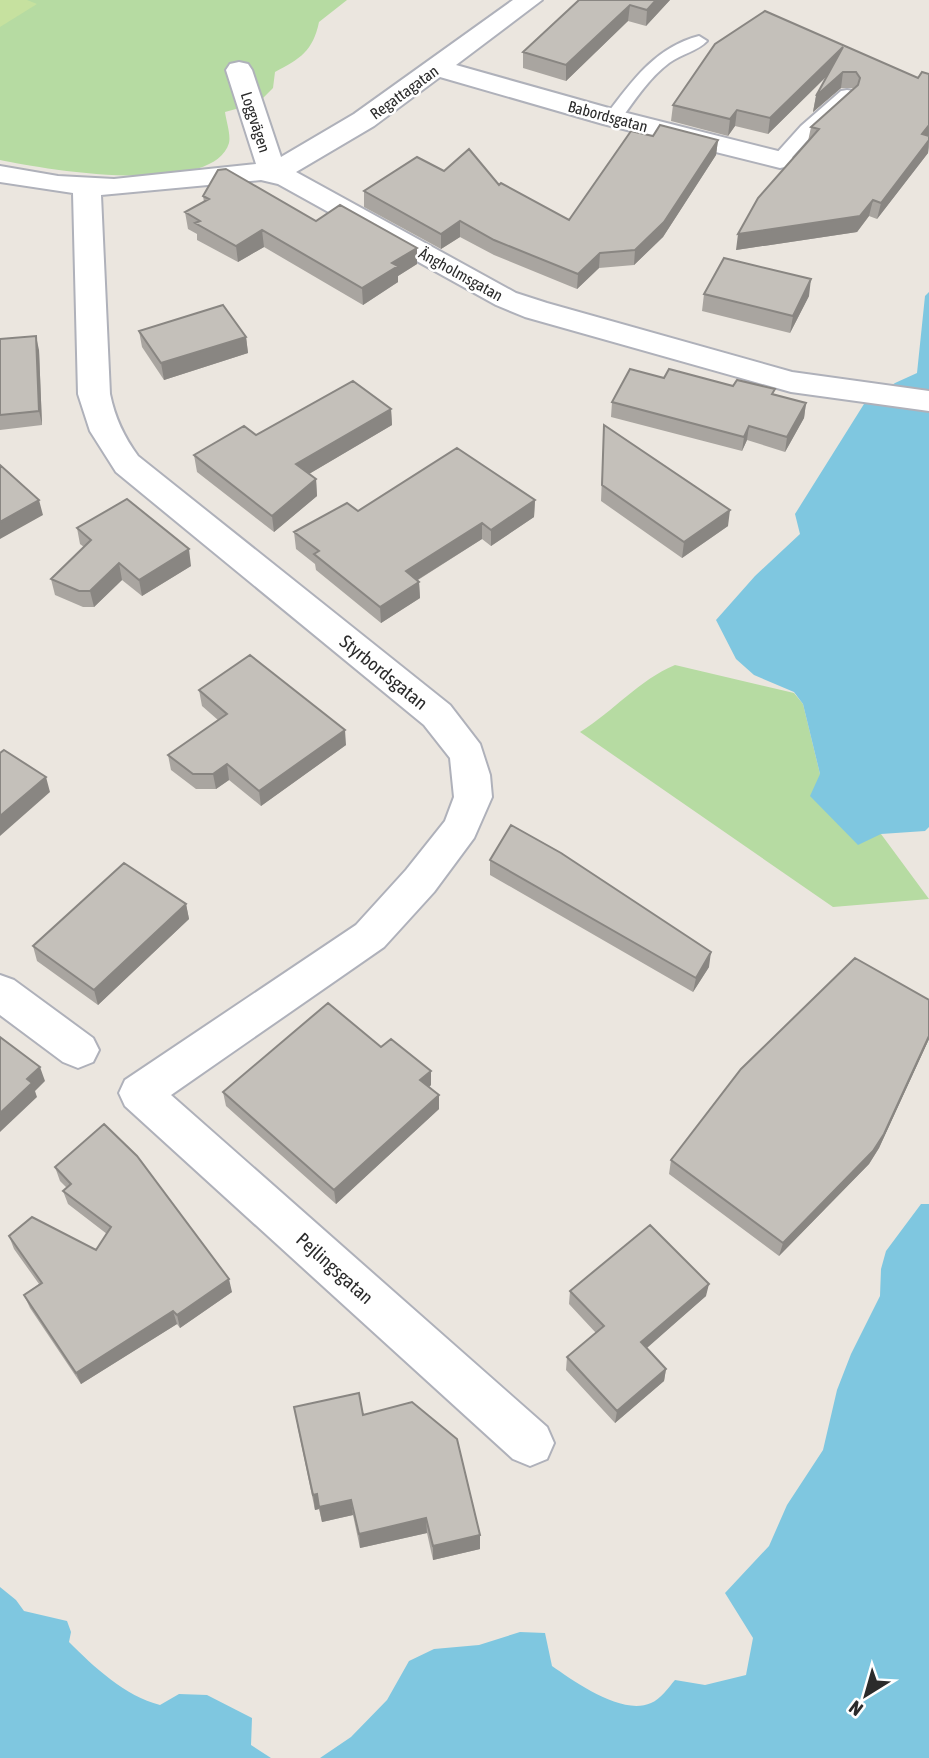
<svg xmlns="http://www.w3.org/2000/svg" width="929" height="1758" viewBox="0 0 929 1758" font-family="'Asap Condensed',sans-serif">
	<rect width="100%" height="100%" fill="#ebe6df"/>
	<path fill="#b6dba2" d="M0,0H347L319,22C313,51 300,59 275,72L273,88L258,103L225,112C226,120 231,135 229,143C213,198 42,169 0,160Z
		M675,665L794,693L803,704L820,774L881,834L929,899L833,907L580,732C614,711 639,680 675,665Z"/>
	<path fill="#c6e19f" d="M0,0H27L37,4L0,27Z"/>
	<path fill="#7fc7e0" d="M929,292V827L925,831L881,834L858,845L810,796L820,774L803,704L794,692L754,675L736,659L716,620L755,576L800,534L795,514L864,404L895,383L917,373L925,296Z
		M921,1204H929V1758H320L351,1737L387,1700L409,1661L434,1649L479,1645L520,1632L545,1633L552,1666C575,1682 622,1716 651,1703C661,1699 668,1688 675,1680L705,1685L746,1675L753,1638L725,1593L769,1546L787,1505L823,1450L837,1390L851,1354L880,1296L881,1269L886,1251Z
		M0,1587L16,1600L24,1611L67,1621L71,1632L69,1642C94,1667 125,1696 160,1705L179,1694L207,1695L252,1718L251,1745L271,1758H0Z"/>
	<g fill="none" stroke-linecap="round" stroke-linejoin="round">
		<g stroke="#afb1ba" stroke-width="4">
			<path id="lane" d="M699,36L707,41C698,51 681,54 669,63C649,78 634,101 619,122H607L604,118L607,114C632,81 656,47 699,36Z
				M847,90L853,91L855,95L853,99L813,134L786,164H774L771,160L774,156L801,126L841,91Z"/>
		</g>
		<g stroke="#afb1ba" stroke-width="4">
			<path id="street" d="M513,0H542L456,65L623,112L790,154L794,160L790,166L780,168L603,124L440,77L374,126L296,172L516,293L547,303L792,372L929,391V411L791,392L525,317L496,305L278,184L261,180L101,195L110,394C115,418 124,437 138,456L450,705L480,744L490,775L492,797L474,838L434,892L384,947L171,1095L547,1427L554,1443L547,1459L530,1466L513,1459L125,1106L119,1093L125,1080L356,925L406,870L445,821L454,797L450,758L424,725L116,472L90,431L78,394L73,193L0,182V166L58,176L114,179L256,164L226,70L230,64L239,62L248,64L252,70L281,157L354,114Z
				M0,975L14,980L93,1038L99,1050L93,1062L78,1068L63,1062L0,1015Z"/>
		</g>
		<use href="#lane" fill="#fff" fill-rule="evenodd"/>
		<use href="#street" fill="#fff" fill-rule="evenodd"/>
	</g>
	<path fill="#a9a5a0" d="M579,0H670L646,26L628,21L566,81L523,68V52Z
		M715,44L918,78L929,74V147L928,153L877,219L869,216L857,232L736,250L808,141L811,127L853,88H841L813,112L816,96L826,77L768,134L735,126L728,136L671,121L673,105Z
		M653,136L718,140L716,155L663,237L634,265L599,268L577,289L494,255L460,237L441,249L364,207V191L444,171L499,185L569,220Z
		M203,196L316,221L417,248V264L398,276V282L363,305L264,247L238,262L197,240V234L188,229L185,212L204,202Z
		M704,294L809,296L790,333L702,311Z
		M139,331L246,337L248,353L164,380L142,347Z
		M0,339L39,350L42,425L0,430Z
		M664,378L733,386L774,395L806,403L804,418L785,452L747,440L742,451L611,417L612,402Z
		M391,409L392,425L309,474L316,479L317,496L274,532L197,472L194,455L256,435Z
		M604,425L728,526L682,558L601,501Z
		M535,500L534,517L491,546L482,539L418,580L419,582L420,598L381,623L316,570L315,564L296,549L294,532L358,511Z
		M77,528L191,566L142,596L122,580L94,607H83L55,595L51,579L84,547L80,544Z
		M199,690L346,745L261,806L229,780L216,789H196L171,770L168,755L218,720L202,706Z
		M490,860L709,967L693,992L490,875Z
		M186,904L189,919L98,1005L37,961L33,946Z
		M929,1000V1039L879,1148L869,1164L779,1256L669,1174L671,1160Z
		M381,1047L431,1085L429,1087L439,1095V1109L336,1204L226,1106L223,1092Z
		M55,1167L232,1292L180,1328L177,1324L81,1384L30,1308L24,1295L39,1284L14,1249L9,1236L96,1250L107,1234L68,1204L63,1191L67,1188L60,1181Z
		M570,1291L706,1296L646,1348L666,1369L664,1381L615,1423L566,1370L567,1357L596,1333L569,1304Z
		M363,1415L480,1549L433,1560L427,1533L360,1548L353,1515L322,1522L319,1509L315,1510L297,1424Z"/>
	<path fill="#898682" d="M656,0H670L646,26L647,10Z
		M630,5L628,21L566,81V65Z
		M843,47L840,63L768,134L770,118Z
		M843,72L841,88L813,112L816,96Z
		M737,110L735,126L728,136L730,119Z
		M929,125V137L922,134Z
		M718,140L716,155L663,237L634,265L635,250Z
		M929,140L928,153L877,219L881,203Z
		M873,200L869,216L857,232L736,250L738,234Z
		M460,221V237L441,249V234Z
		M262,230L264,247L238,262L236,246Z
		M417,248V264L398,276V282L363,305L362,288L392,263Z
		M600,253L599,268L577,289L578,274Z
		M811,279L809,296L790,333L793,316Z
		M36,336L39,350L42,425L39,411Z
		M246,337L248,353L164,380L161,363Z
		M806,403L804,418L785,452L787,437Z
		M391,409L392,425L297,481L296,464Z
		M749,426L747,440L742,451L744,437Z
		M316,479L317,496L274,532L272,516Z
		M39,500L43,515L0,539V522Z
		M535,500L534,517L491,546V530Z
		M730,510L728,526L682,558L684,542Z
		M482,523V539L406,587V571Z
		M189,549L191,566L142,596L139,580Z
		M119,563L122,580L94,607L90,591Z
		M419,582L420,598L381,623L380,607Z
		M345,730L346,745L261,806L259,791Z
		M227,764L229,780L216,789L213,774Z
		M46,777L50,792L0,836V816Z
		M186,904L189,919L98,1005L94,990Z
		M711,952L709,967L693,992L696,978Z
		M929,1036V1039L879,1148L869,1164L779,1256L783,1243Z
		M40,1067L45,1081L35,1091L37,1097L0,1132V1113L27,1079Z
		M431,1071V1085L421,1094L420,1080Z
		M439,1095V1109L336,1204L334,1190Z
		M229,1279L232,1292L180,1328L177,1315Z
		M709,1284L706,1296L639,1355L641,1342Z
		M173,1311L177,1324L81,1384L76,1373Z
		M666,1369L664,1381L615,1423L617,1411Z
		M317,1494L319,1509L315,1510L313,1495Z
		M351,1500L353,1515L322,1522L319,1507Z
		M426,1518L427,1533L360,1548L359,1534Z
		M480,1535V1549L433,1560V1546Z"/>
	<path fill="#c4c0ba" stroke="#898682" stroke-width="2" d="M579,0H656L647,10L630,5L566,65L523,52Z
		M765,11L918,78L922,72L929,74V125L922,134L929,136V140L881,203L873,200L860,216L738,234L758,198L819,129L811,127L858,85L860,78L856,72H843L816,96L843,47L770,118L737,110L730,119L673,105L715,44Z
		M660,125L718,140L664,222L635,250L600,253L578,274L494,240L460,221L441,234L364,191L417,157L444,171L469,149L499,185L501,183L569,220L631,131L653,136Z
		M226,169L316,221L340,205L417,248L392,263L398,266L362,288L262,230L236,246L195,223L200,221L185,212L209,199L203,196L218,170Z
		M724,258L811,279L793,316L704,294Z
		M223,305L246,337L161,363L139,331Z
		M36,336L39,411L0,415V339Z
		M630,369L664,378L669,369L733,386L737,380L775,389L772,394L806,403L787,437L749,426L744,437L612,402Z
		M353,381L391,409L296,464L316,479L272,516L194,455L244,426L256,435Z
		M604,425L730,510L684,542L602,485Z
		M457,448L535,500L491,530L482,523L406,571L419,582L380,607L314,554L319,551L294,532L347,503L358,511Z
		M0,465L39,500L0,522Z
		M127,499L189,549L139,580L119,563L90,591H79L51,579L91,540L77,528Z
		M250,655L345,730L259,791L227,764L213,774H193L168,755L227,714L199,690Z
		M4,750L46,777L0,816V753Z
		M511,825L561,853L711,952L696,978L490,860Z
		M124,863L186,904L94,990L33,946Z
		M855,958L929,1000V1036L884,1134L873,1151L783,1243L671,1160L741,1069Z
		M328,1003L381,1047L391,1039L431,1071L420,1080L439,1095L334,1190L223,1092Z
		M0,1037L40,1067L27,1079L32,1083L0,1113Z
		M104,1124L137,1156L229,1279L177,1315L173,1311L76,1373L24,1295L42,1283L9,1236L32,1217L96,1250L111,1227L63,1191L71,1184L55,1167Z
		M650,1225L709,1284L641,1342L666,1369L617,1411L567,1357L604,1326L570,1291Z
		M359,1393L363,1415L412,1402L457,1439L480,1535L433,1546L426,1518L359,1534L351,1500L319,1507L317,1494L313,1495L294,1407Z"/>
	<g text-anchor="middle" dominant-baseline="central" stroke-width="5" stroke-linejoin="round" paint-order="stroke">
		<g font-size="16" fill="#2b2b2b" stroke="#fff">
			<text transform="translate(404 92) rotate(-36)">Regattagatan</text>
			<text transform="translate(608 116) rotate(15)">Babordsgatan</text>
			<text transform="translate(256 122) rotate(72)">Loggvägen</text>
			<text transform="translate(461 274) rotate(29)">Ängholmsgatan</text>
		</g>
		<g font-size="19" fill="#2b2b2b" stroke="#fff">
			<text transform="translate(384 672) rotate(39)">Styrbordsgatan</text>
			<text transform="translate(335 1268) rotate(42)">Pejlingsgatan</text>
		</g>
	</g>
	<g transform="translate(866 1695) rotate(217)" stroke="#ffffff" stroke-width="5" paint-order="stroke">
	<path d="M0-5L12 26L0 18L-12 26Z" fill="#2b2b2b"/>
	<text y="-10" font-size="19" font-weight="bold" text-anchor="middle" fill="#2b2b2b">N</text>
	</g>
</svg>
